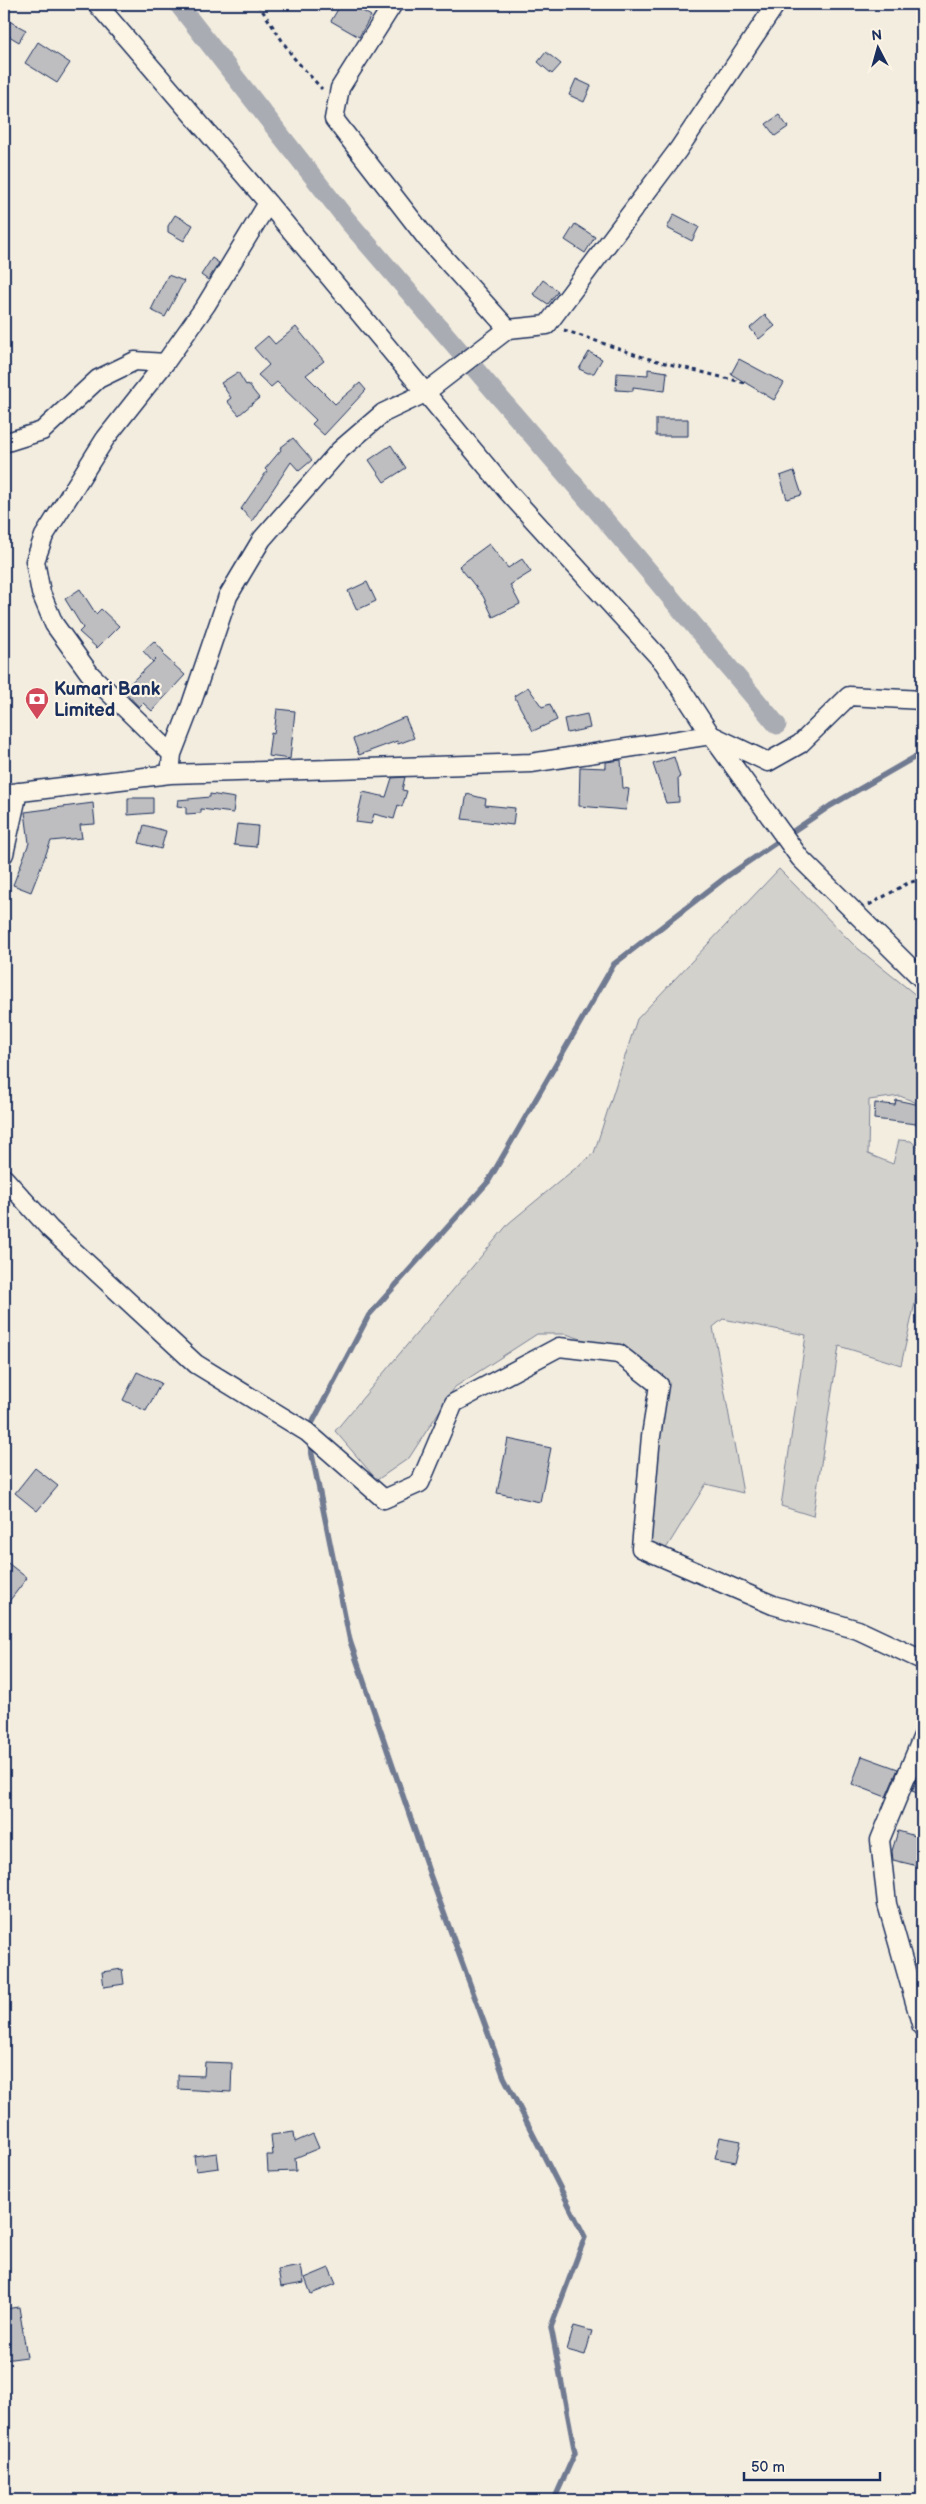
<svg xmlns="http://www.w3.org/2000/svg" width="926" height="2504" viewBox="0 0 926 2504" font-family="'Balsamiq Sans',sans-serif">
	<rect width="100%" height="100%" fill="#f3ede0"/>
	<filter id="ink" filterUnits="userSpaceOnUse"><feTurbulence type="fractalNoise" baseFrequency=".02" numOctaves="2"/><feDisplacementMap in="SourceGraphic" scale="10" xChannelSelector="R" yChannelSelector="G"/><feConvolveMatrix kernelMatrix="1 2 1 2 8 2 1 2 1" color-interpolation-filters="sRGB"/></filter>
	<g filter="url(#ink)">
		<path fill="#d3d1cc" stroke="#778095" d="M779,869L855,946L922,1000V1105L900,1096L869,1100L868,1154L893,1164L899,1140L911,1141L922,1151V1272L901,1365L839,1346L813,1516L781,1506L806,1335L723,1319L713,1327L743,1493L706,1484L662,1555L646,1543L665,1383L624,1353L566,1334H537L455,1387L409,1458L377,1480L335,1431L509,1223L594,1153L637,1019Z"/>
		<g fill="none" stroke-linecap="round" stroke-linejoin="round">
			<path stroke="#707a91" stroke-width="5.5" d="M308,1431L369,1315L488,1182L614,964L726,877L830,806L922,753
				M309,1440L350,1641L430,1875L504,2077L585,2237L551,2327L575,2453L554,2500"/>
			<path stroke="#a9acb3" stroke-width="19" d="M178,4L347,220L636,556L777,725"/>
		</g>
		<path fill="#bebec0" stroke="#1b2f5e" d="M341,4H351L371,16L359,37L331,21Z
			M9,21L26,30L19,42L4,33Z
			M38,42L70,63L57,83L25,63Z
			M546,52L561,64L552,74L538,62Z
			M576,79L591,86L584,102L569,95Z
			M779,115L788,127L775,136L766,124Z
			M674,214L699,227L692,241L667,228Z
			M175,215L193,225L184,241L168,232V226Z
			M575,224L595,237L585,253L565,240Z
			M212,258L219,263L208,280L201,275Z
			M168,275L184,281L165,317L151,310Z
			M543,280L558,291L548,304L533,294Z
			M765,315L775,326L759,339L750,328Z
			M296,327L324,361L306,375L335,404L360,383L366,390L324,435L312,424L316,420L277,382L271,387L258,375L269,365L254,348L268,336L275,344Z
			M589,352L602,359L594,373H588L579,369Z
			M739,359L784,383L774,400L731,374Z
			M648,369L667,372L665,391L633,387V391L616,390L617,373L648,375Z
			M238,372L246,385L248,384L259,398L239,415L227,401L231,398L221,383Z
			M656,419H688V436H656Z
			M293,438L312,460L299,471L291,462L252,521L241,509L267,471L265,469L281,450L280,448Z
			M391,445L406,468L384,482L369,460Z
			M794,471L802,495L787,499L780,476Z
			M489,544L508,568L522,559L531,572L510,585L520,604L493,617L483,596L459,566Z
			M367,582L376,601L357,610L348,591Z
			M80,589L96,614L101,609L119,626L97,648L79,632L83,628L65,599Z
			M154,641L164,652L162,654L185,675L152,711L143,703L139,707L123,690L156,659L153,662L143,651Z
			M528,687L542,707L550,704L557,720L533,731L514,696Z
			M277,709L295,711L290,759L268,756L271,733L274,734Z
			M587,714L590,728L567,733L564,719Z
			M405,717L414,738L398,744L397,741L359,755L353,739Z
			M674,757L680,777L678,778L679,802L666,803L653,764Z
			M621,760L623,788L629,789L626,810L579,806L580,767L606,768V762Z
			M405,777L402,790L407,791L402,807L398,805L394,819L374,814L371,824L356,822L363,792L386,797L392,778Z
			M210,794L235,798L233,813L201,809V813L186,814V807L177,806L178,800L210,797Z
			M467,794L486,799L485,805L515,808L513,825L462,819Z
			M128,798H153V813L128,815Z
			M93,803L95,824L80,825L82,838L51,841L31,892L13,885L29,843L25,812Z
			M237,824L258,826L256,847L234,845Z
			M144,825L166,831L161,849L139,843Z
			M896,1100L920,1105L916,1124L874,1119L875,1103L895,1105Z
			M137,1372L161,1383L146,1411L123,1400Z
			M508,1439L551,1448L540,1502L497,1493Z
			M35,1468L58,1486L37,1511L15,1493Z
			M4,1560L27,1578L4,1608Z
			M862,1756L898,1769L886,1797L852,1784Z
			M918,1777L922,1778V1795L912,1791Z
			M898,1831L922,1838V1867L893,1860L892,1851Z
			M122,1969L124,1984L104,1987L102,1972Z
			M205,2062L232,2063L231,2092L178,2089V2075L204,2076Z
			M294,2132L295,2142L313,2134L319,2148L295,2158L296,2171L268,2172L267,2155H273L271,2135Z
			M720,2137L741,2141L736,2162L715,2158Z
			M217,2153L219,2168L196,2171L194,2156Z
			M301,2266L304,2283L281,2287L278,2270Z
			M329,2268L336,2284L311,2294L305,2278Z
			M19,2307L27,2357L4,2360V2309Z
			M574,2326L592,2331L585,2355L567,2350Z"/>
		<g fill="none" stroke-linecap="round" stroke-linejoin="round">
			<g stroke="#1b2f5e" stroke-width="21">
				<path id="minor" d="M97,4L268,203L508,492L664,663L711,735L800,858L922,979
					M393,4L340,88L334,119L427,239L508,329
					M4,443L42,431L98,379L135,361L165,363
					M172,754L90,674L54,624L41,593L35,561L44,536L105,439L165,363L206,305L268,203
					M170,774L172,754L191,705L228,596L262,539L340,450L383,413L425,393L508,329L547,325L678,150L776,4
					M4,794L170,774L531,763L711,735L768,762L800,744L849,696L922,700
					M4,854L18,792
					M4,1178L50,1229L196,1364L307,1432L384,1499L420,1483L454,1403L559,1347L619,1354L659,1385L651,1436L641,1548L773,1605L858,1630L922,1660
					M922,1738L880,1840L887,1904L922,2027"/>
			</g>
			<path stroke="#1b2f5e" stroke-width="3" stroke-dasharray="4 4" stroke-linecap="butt" d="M258,4L293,57L322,89
				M564,330L646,358L745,383
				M869,905L908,883L922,879"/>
			<use href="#minor" stroke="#fcf5e5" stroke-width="18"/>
		</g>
	</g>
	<defs>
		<g id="bank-pin" transform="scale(1.25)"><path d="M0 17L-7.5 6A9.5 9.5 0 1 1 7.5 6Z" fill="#d1495b" stroke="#fcf5e5"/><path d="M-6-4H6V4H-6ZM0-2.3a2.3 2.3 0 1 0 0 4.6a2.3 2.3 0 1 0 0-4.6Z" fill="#fff"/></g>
	</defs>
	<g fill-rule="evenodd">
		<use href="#bank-pin" x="37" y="699"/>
	</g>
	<g text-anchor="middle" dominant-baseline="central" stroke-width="4.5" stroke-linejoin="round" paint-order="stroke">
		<g font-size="18" font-weight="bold" fill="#1b2f5e" stroke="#fcf5e5" text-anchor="start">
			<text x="54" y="689">Kumari Bank<tspan x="54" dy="21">Limited</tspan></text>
		</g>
	</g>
	<rect width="926" height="2504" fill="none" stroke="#fcf5e5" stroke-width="20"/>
	<rect x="10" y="10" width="906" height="2484" fill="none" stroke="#1b2f5e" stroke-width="2" filter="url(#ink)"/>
	<g transform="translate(878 48) rotate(354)" stroke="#fcf5e5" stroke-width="4" paint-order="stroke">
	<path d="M0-4L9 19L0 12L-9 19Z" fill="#1b2f5e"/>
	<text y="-8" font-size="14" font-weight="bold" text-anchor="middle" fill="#1b2f5e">N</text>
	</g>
	<path d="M744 2472v8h136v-8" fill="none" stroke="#1b2f5e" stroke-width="2.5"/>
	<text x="751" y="2472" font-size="15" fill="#1b2f5e" stroke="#fcf5e5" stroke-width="4" paint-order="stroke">50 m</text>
</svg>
